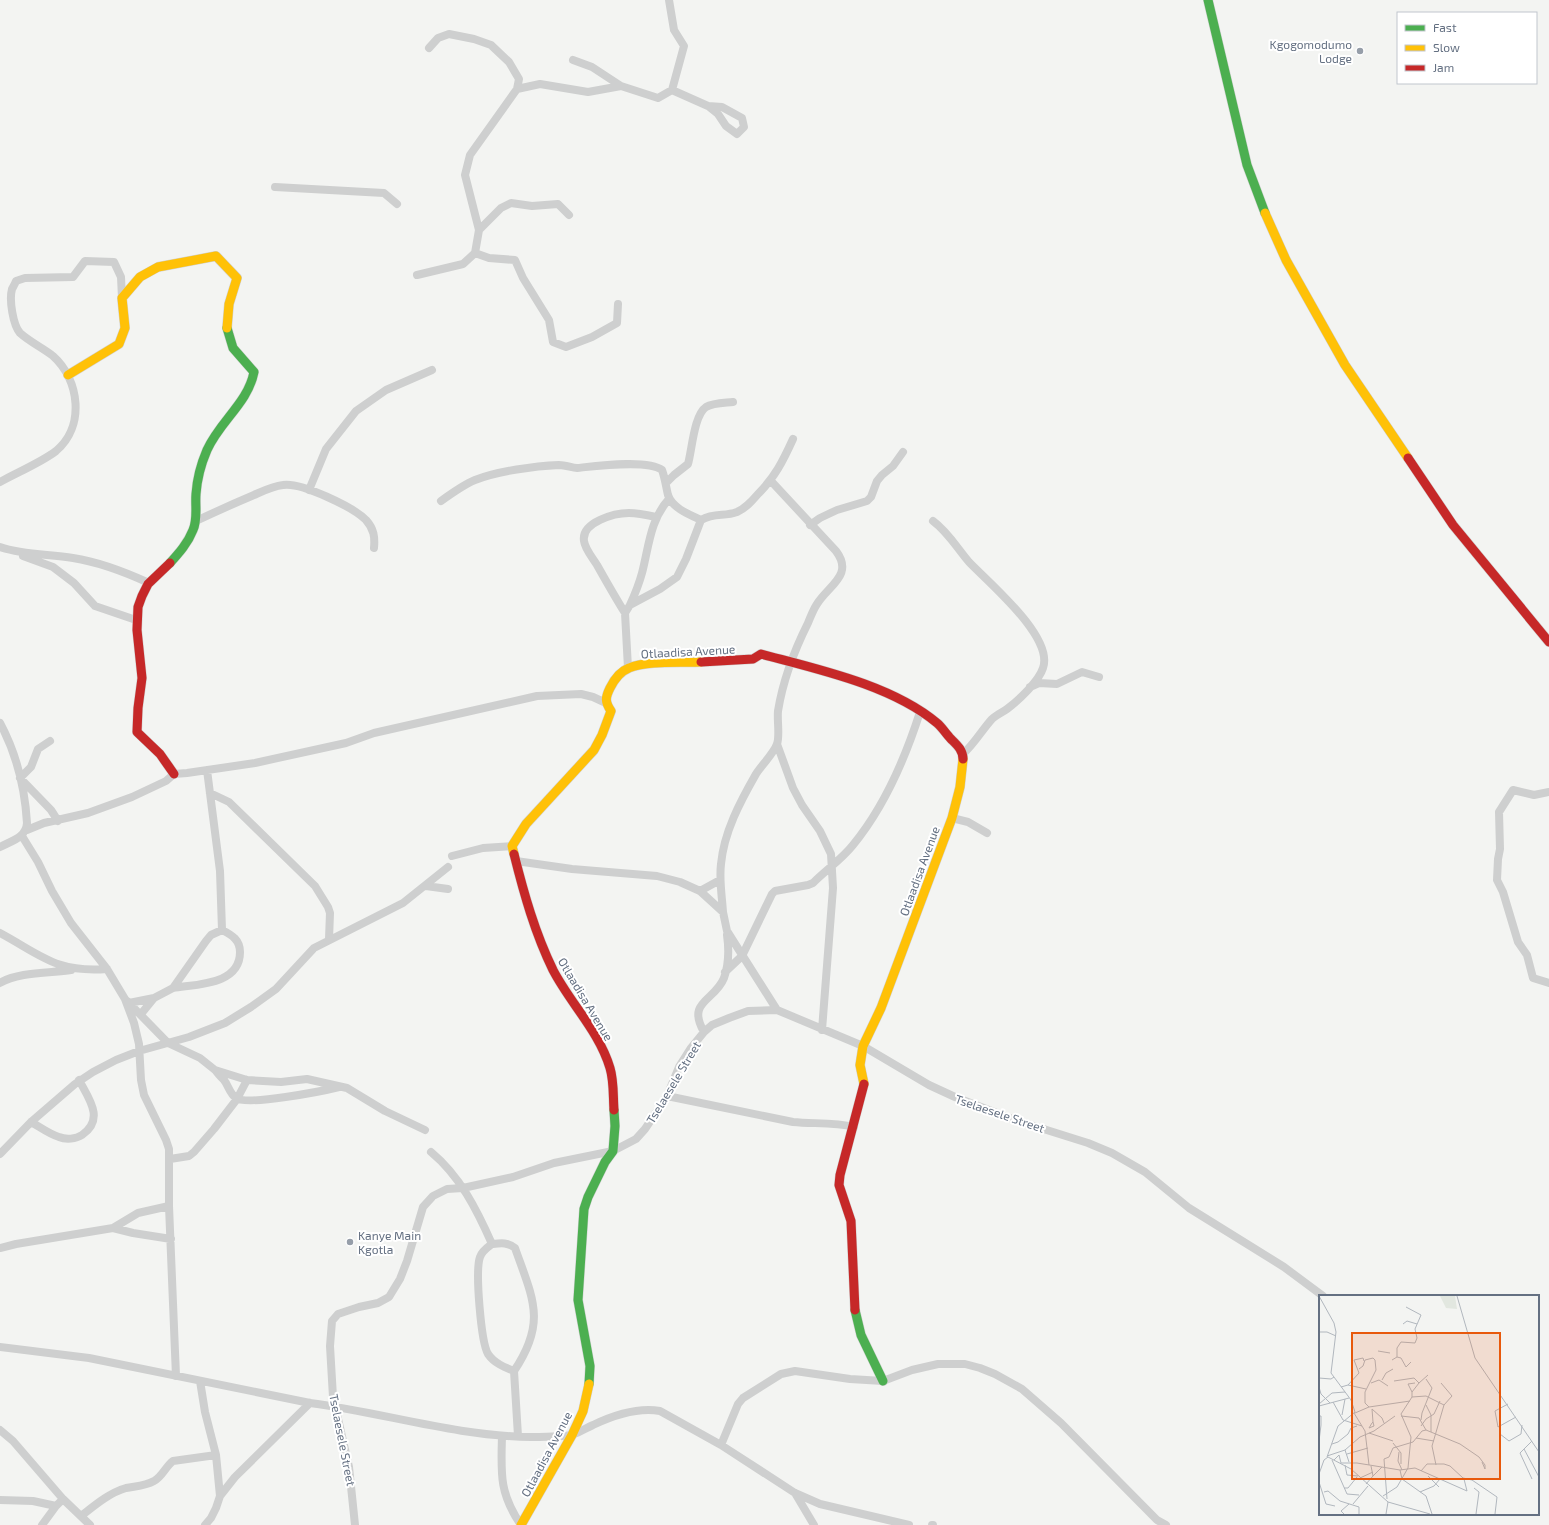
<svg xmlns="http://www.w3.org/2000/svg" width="1549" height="1525" viewBox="0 0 1549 1525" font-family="'Exo 2',sans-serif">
	<rect width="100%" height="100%" fill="#f3f4f2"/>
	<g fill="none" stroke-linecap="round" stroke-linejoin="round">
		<g stroke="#d0d1d1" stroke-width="10">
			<path id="fast" d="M1208,0L1247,165L1265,213
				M170,563C179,553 188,543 193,530C198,519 195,506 196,494C197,479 201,464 207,450C220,421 248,403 254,372L233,348L227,328
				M855,1310L861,1335L883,1381
				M589,1384L590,1366L578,1300L584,1209L588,1197L605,1162L613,1151L615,1126L614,1110"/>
		</g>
		<g stroke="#d0d1d1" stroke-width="10">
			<path id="slow" d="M1265,213L1286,260L1345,365L1408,458
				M68,375L119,344L125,328L122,298L140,277L158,267L216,256L237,278L229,304L227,328
				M514,854L512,846L526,824L594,750L602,735L611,711C605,702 605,698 610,688C614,680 621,671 629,668C647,660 681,663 701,662
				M864,1084L860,1065L863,1046L881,1008L952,818L960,787L963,759
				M521,1525L572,1435L583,1411L589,1384"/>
		</g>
		<g stroke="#d0d1d1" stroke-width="10">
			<path id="jam" d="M1408,458L1453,525L1549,642
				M170,563L148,584L142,596L138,607L137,630L142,678L138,708L137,732L160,754L174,774
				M701,662L753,659L761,654C817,669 892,685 937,723C942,727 946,734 951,739C957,745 963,750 963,759
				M514,854C524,894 535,933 553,970C570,1003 599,1031 610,1068C614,1081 613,1096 614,1110
				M855,1310L851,1221L839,1185L840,1175L864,1084"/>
		</g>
		<path stroke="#cecfcf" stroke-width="8" d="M429,48L438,38L449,34L474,39L491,45L509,62L519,79L517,89
			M573,60L592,67L621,86
			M672,90L708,106L722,107L742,118L744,127L737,134L726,126L718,114L708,106
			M275,187L384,193L397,204
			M479,230L501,208L511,203L532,206L558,204L569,215
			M475,253L489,258L515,260L523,278L549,320L553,342L566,347L592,337L617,323L618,304
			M417,275L463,264L475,253L479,230L465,175L470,155L517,89L540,84L588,92L621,86L658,98L672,90L684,46L674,30L669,0
			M0,482C16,473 42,462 56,451C85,427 80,380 53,356C43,348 30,342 20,333C13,325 9,300 12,289C13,287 15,284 16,281L25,278L73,277L85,261L114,262L121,277L122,298
			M666,483L674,475L688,464C692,450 694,415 706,407C713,403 725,403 733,402
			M309,490L326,449L356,411L386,390L432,370
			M441,501C452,493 463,485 475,480C498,471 535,466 559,465C566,465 572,468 577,468C596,466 648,459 662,470C665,478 666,487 668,495C672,508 690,515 701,520C715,512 724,517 737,512C746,508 752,501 758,494C775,477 783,461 793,439
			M196,521C215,512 235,503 254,495C263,491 273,486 283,485C301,482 353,507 366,520C374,529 375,537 374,548
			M933,521C948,532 957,548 969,562C989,583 1054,637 1043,668C1039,681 1019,700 1007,709C1003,712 997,714 992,719C982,730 975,743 963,754
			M810,525L820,518L837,510L867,501L871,497L877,481L882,475L893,466L903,452
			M0,547C24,555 48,554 73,558C99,562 125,572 149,583
			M23,556L53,567L74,583L95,606L136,620
			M630,605C635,594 639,584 642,573C649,546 650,520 669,499
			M625,613C615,597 606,581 597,565C592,557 585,549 584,541C581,522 615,513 629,513C638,513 647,515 656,517
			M628,668L625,613L630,605L660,589L677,577L686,559L701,520
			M1030,687L1039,683L1057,684L1082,672L1099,677
			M0,723C16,753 25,789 27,823C26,838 11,841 0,847
			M50,741L38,749L31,767L20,778L51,810L58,821
			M777,744L793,788L802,805L820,831L831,854L833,888L822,1030
			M207,770L220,871L222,930
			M1549,792L1534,795L1513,790L1499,812L1500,849L1498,859L1497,880L1503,892L1518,942L1527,955L1533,978L1549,983
			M210,793L229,802L315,886L328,907L330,913L329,939
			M952,818L968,822L987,833
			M27,830L44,823L88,813L132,797L166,781L174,774L187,773L255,763L346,743L374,733L537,696L581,694L593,697L606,703
			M22,836L38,862L52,891L71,923L107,969L125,999L134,1023L139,1044L141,1080L144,1095L166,1140L169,1149V1206L176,1376
			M452,856L483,848L512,846
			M516,861L572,869L657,876L680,882L700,891L723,912L727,931L777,1010
			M426,886L448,889
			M700,891L720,880
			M723,912C722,896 719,880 721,864C724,832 740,802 756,774C761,766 774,753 777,744C780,736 777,721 778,711C783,680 794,651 808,623C811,616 813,610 817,604C829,585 854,575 836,551L771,481
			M222,930C232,935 240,940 240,952C240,985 197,984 173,988L206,941L211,935Z
			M0,933C41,955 56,973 107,969
			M725,972L742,956L772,894L775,891L808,885L813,883C826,870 842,859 853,845C885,806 905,759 920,712
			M0,983C17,972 51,973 71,970
			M127,1001L168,1043L200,1058L215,1070L247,1080L281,1082L307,1079L347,1088L385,1111L425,1130
			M129,1003L154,998
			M141,1014L154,998L173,988
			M704,1032C686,1001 715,1001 724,978C729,964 729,949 727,935
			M216,1071C218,1074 221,1077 224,1080C228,1085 230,1094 236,1098C247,1106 323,1091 339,1087
			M667,1096L793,1122C813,1124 834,1122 854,1127
			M31,1122C40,1127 49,1134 59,1137C66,1140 76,1139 82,1135C105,1119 89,1099 79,1080
			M431,1152C460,1176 477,1210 492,1244C501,1243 508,1242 515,1248C533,1299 547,1322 514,1371
			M0,1154L31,1122L75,1084L93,1072L116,1060L139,1051L189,1037L225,1023L251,1007L276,989L314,948L403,903L448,867
			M170,1159L189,1156L194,1152L214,1129L237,1099L247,1080
			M113,1228L138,1213L169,1206
			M492,1244C488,1247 482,1251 480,1257C475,1271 481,1342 488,1354C494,1363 504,1367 514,1371L518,1436
			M0,1248L16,1244L113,1228L133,1233L171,1239
			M0,1347L89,1358L310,1403C385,1413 455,1436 531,1437C541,1437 566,1437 574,1434C580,1432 586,1428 593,1425C614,1415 637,1407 660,1411L721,1445L795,1493L820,1504L909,1525
			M200,1381L205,1412L216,1455L220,1496L216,1508L211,1518L205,1525
			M0,1430L13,1441L63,1499L90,1525
			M502,1436C501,1473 499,1493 521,1525
			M721,1445L738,1404L743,1398L781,1374L795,1371L850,1379L883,1381L912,1370L938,1364H965L980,1368L995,1374L1022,1389L1061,1423L1157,1520L1166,1525
			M795,1493L814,1525
			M220,1496L235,1477L310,1403
			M0,1500L33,1501L56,1506L63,1499
			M81,1516C95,1505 109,1493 126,1488C136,1486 145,1486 154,1481C162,1477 166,1466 173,1461L216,1455
			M42,1525L56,1506
			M355,1525L349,1467L333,1397L330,1346L332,1321L338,1314L359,1307L378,1303L389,1297L400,1279L407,1261L423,1207L433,1196L447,1189L463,1188L513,1177L554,1163L613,1151L636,1139L645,1129L667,1096L679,1067L691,1048L704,1032L712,1025L729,1018L748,1011L777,1010L863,1046L929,1085L955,1097L1015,1120L1088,1143L1112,1153L1145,1172L1189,1208L1284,1267L1323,1296
			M932,1525H933"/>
		<use href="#fast" stroke="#4caf50" stroke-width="9"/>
		<use href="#slow" stroke="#ffc107" stroke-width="9"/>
		<use href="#jam" stroke="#c62828" stroke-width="9"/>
	</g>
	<g fill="#969ea9" stroke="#fff" stroke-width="1.5">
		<circle cx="1360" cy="51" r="4"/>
		<circle cx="350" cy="1242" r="4"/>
	</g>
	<g text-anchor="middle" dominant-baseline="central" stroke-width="4" stroke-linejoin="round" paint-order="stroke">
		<g font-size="12" fill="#647082" stroke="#fff" text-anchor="end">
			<text x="1352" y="44">Kgogomodumo<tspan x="1352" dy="14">Lodge</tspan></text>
			<text x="358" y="1235" text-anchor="start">Kanye Main<tspan x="358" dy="14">Kgotla</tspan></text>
		</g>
		<g font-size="12" fill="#647082" stroke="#fff">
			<text transform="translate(688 651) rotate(-3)">Otlaadisa Avenue</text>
			<text transform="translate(919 871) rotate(-70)">Otlaadisa Avenue</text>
			<text transform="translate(586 999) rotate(59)">Otlaadisa Avenue</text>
			<text transform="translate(673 1082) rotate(-59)">Tselaesele Street</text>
			<text transform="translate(1000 1113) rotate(19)">Tselaesele Street</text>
			<text transform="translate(343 1440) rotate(79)">Tselaesele Street</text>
			<text transform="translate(546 1454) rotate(-62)">Otlaadisa Avenue</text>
		</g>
	</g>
	<g transform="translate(1319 1295)">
		<rect width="220" height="220" fill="#f3f4f2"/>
		<path d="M121,1H136L138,14L127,13Z" fill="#e2e7e0"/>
		<path fill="none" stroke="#b1b7be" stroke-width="1" d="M0,1L15,28L17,37L12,78L32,105L36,117L19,131L8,162M138,1L156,63L220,157M84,29L88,26L98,29M0,37H8L17,41M59,56L71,58M78,62L82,63L87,72L92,67M73,65L78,62V53L82,47L96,48L98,43L96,34L102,20L87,12M40,74L44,71L46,65L54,63L56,65L57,75L46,97V108L50,112M0,83L12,84L15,82M63,85L67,78L74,74M75,86L95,83L100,88L109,80M52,88L60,85L69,91M122,88L133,101L125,110M29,90L40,78L35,65L44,63L45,66M0,92L2,99L11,108M22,92L29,90L47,94M93,97L89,89L96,88M93,102V97L100,88M14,107L24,125L43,131M0,109L13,98L26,97M189,109L176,116L179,132L197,122M107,110L112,120V137M0,111L30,103M53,114L63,123L65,128M53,114L54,127M35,118L46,136L50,170M36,118L50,112L91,106M23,120L26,104M0,121H2V130L0,146M82,121L100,123L107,135M102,125L103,118L113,93L107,84M54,127L55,131L50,133L53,128ZM102,131L107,124L115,119L121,106M50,138L74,146M181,139L190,146L202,139L203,130M97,143L115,146M213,146L201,158L213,184M74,148L82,158V169M13,149L19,147L29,139L32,133L38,131M205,154L220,182M26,155L30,167M80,157L79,166L83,175M28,159L49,153M8,161L26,155L41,142L55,136L76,121M13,165L28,199L40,200M15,165L20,160L22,168H38L81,175L96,173L148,196M26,170L28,180L39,181M81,175L83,184L107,201L113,219M102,176L108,169H125L131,171L144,183L153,185L178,202L176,219M0,179L5,165L9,162L32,174L69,207L111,219M54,181L63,172M109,181L120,192M41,183L54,177M145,184L148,196M0,187L7,209L16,211M47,189L54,181L52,171M25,193H29L38,182M155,193L160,197L157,219M5,197L9,196L21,206L40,212V219M101,197L115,191L121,184M64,201L78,192L89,173L92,142L82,119L93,102L107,101L125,110L113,151L117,170M68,204L65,164L70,162L74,153L94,147L103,136L107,135L141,149L160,162L166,170V174L163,167M34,209L49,191M25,219L22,216L30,209M67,219L69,207"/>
		<path fill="#e8590c" fill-opacity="0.15" stroke="#e8590c" stroke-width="2" d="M33,38H181V184H33Z"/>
		<rect width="220" height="220" fill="none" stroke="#647082" stroke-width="2"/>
	</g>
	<rect x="1397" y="12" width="140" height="72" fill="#ffffff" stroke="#c1c6cd"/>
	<rect x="1405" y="25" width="20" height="6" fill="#4caf50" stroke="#c1c6cd"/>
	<text x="1433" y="32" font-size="12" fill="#647082">Fast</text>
	<rect x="1405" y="45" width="20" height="6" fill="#ffc107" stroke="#c1c6cd"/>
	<text x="1433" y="52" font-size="12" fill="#647082">Slow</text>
	<rect x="1405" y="65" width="20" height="6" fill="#c62828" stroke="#c1c6cd"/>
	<text x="1433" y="72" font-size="12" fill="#647082">Jam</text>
</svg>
